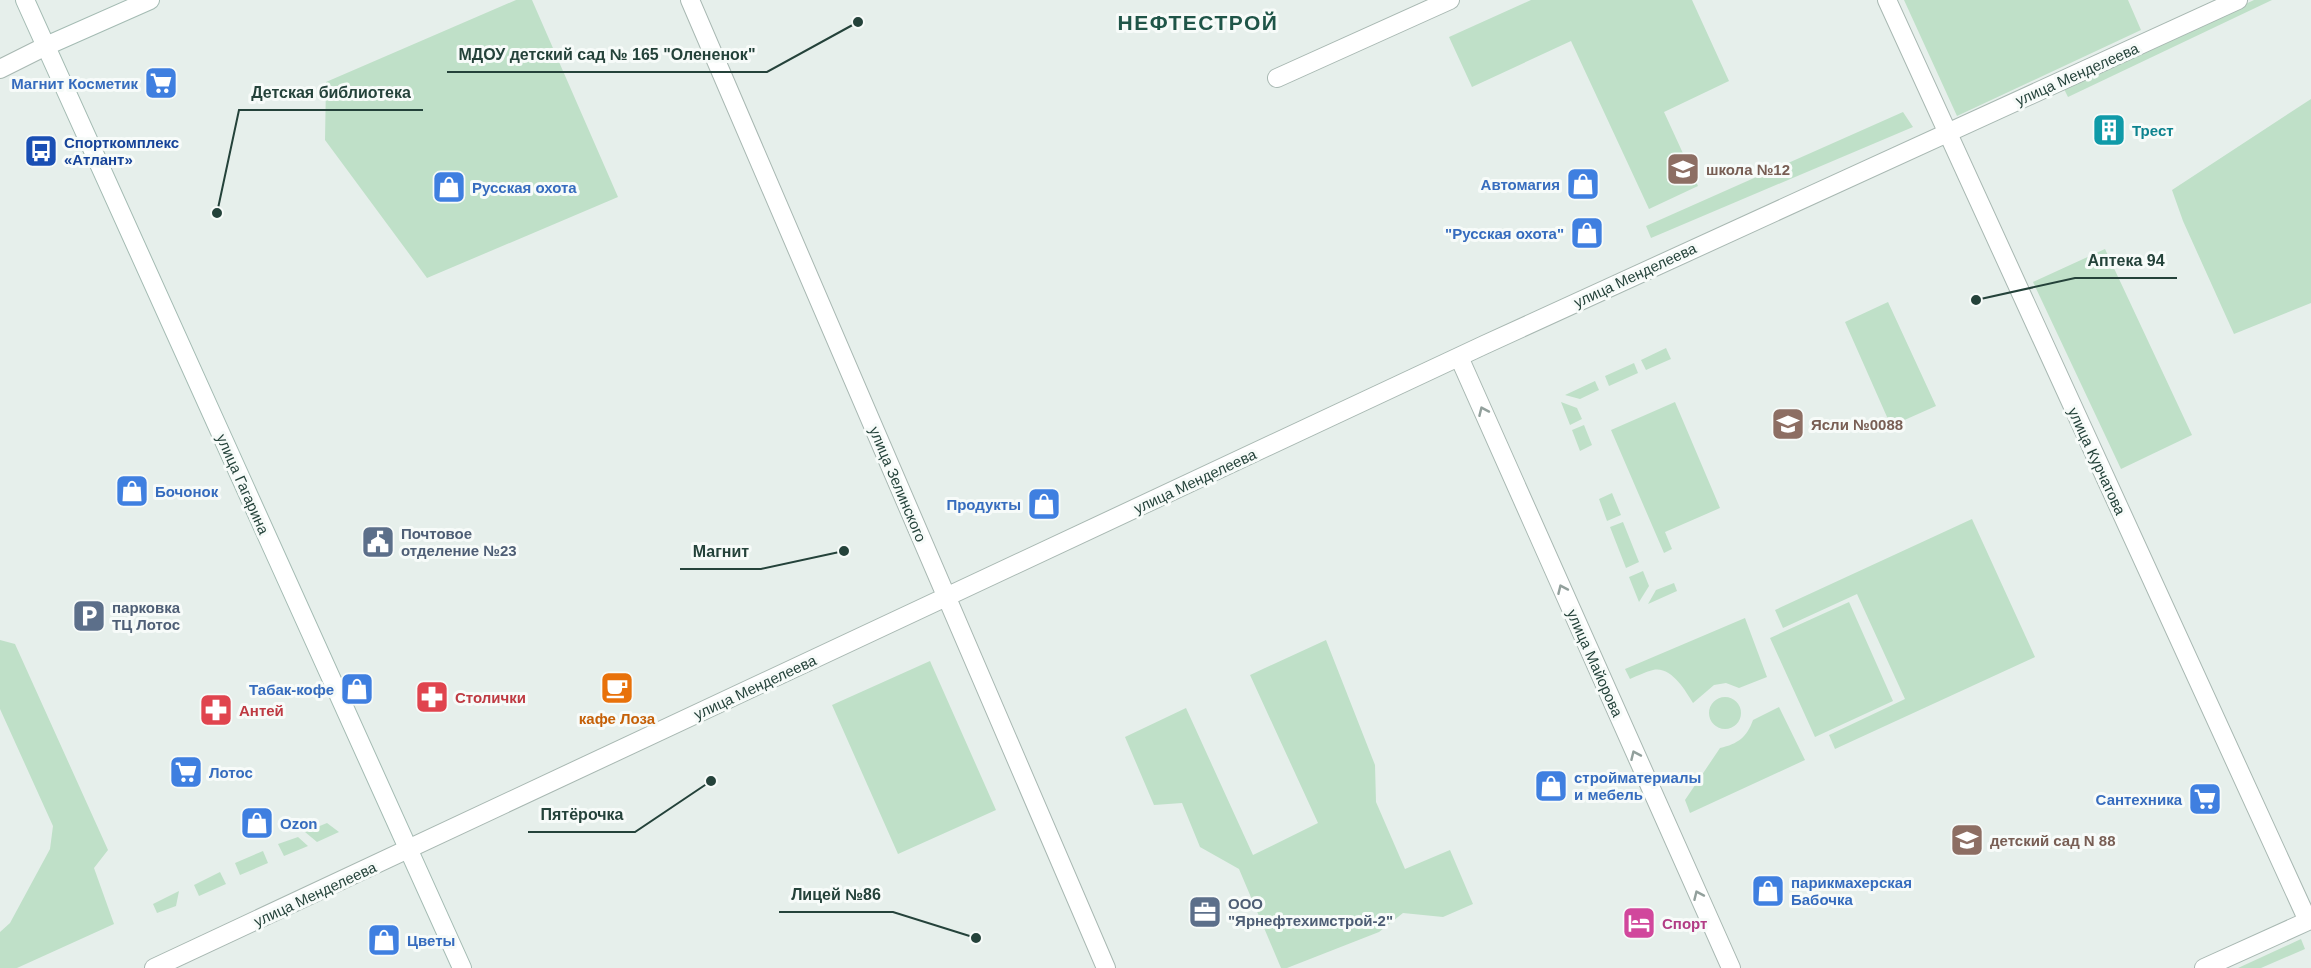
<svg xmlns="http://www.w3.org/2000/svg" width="2311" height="968" viewBox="0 0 2311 968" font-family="Arial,sans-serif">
	<rect width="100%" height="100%" fill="#e6efeb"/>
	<path fill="#bfe0c8" d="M516,0H532L618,197L427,278L325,140L326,82Z
		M1531,0H1692L1729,81L1664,112L1698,186L1649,209L1571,41L1472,87L1449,37Z
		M1904,0H2128L2141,30L1957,116Z
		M2254,0H2272L2068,97L2064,89Z
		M2311,99V303L2234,334L2183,221L2172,190Z
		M1903,112L1913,127L1651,238L1646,226Z
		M2105,249L2192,435L2121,469L2033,282Z
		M1888,302L1936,406L1891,426L1845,322Z
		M1666,348L1671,359L1646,370L1641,360Z
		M1634,363L1638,373L1609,386L1605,376Z
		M1595,381L1599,390L1580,399L1565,395Z
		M1561,402L1577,408L1582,419L1570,425Z
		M1675,402L1720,508L1665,532L1672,549L1664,553L1611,430Z
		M1584,425L1592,445L1580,451L1572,430Z
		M1612,493L1621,515L1607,521L1599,499Z
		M1972,519L2035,657L1835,749L1829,735L1905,699L1857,594L1783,628L1775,610Z
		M1623,522L1639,562L1626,568L1610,527Z
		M1643,571L1649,586L1639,602L1629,577Z
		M1674,583L1677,591L1648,604L1656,590Z
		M1849,602L1893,701L1815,737L1770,638Z
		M1745,618L1767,677L1739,688L1726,683L1714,685L1693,703C1685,690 1671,666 1653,670C1645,672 1637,676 1630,679L1625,669Z
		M0,640L15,644L108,850L94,868L114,924L17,968H0V932L10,923L50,849L53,826L0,709Z
		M1326,640L1375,765L1376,802L1405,869L1450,850L1473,904L1443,917L1403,913L1379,932L1287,968H1281L1239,869L1200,847L1182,803L1154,805L1125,737L1186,708L1253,855L1318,823L1250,675Z
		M930,661L996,810L898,854L832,705Z
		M1709 713a16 16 0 1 1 32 0a16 16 0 1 1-32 0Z
		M1779,707L1805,760L1690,813L1685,800L1720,748C1738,744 1747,737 1753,720Z
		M327,823L339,832L317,842L305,832Z
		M298,837L308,846L284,856L278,844Z
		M263,851L268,863L240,875L235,863Z
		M220,872L226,884L199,896L194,885Z
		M179,891L176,906L157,913L153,904Z
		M2301,939L2305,949L2261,968H2238Z"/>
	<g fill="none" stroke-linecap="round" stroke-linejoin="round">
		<g stroke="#a8b8b2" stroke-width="20">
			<path id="street" d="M690,0L1106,968
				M1887,0L2308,921L2204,968
				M0,69L46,46
				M1277,78L1450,0
				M1459,357L1731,968
				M154,968L1484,345L2238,0"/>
		</g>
		<g stroke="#a4bbb3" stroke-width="20">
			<path id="secondary" d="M25,0L462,968
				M46,46L150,0"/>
		</g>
		<use href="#street" stroke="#fff" stroke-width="18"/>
		<use href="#secondary" stroke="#fff" stroke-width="18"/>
	</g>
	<defs><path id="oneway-chevron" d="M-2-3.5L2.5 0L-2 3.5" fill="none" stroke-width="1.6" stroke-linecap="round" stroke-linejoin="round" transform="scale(1.5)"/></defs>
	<g stroke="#92a09c">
		<use href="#oneway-chevron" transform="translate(1483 411) rotate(-114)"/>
		<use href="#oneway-chevron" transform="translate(1562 589) rotate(-114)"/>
		<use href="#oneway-chevron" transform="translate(1635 755) rotate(-114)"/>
		<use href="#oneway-chevron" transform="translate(1698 895) rotate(-114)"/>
	</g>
	<defs>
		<g id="supermarket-square" transform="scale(1.725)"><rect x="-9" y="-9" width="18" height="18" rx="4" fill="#3f7fe0" stroke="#f7fbf9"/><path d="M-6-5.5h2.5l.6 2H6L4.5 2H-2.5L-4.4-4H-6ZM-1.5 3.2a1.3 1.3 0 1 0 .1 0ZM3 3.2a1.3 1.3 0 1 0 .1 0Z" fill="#fff"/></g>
		<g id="building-square" transform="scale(1.725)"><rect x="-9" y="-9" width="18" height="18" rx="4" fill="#0f9aa8" stroke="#f7fbf9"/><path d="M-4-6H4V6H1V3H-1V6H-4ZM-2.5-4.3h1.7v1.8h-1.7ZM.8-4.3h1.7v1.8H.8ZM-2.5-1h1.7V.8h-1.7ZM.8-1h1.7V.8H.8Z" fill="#fff"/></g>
		<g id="bus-square" transform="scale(1.725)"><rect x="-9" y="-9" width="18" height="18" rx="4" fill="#1a4fb4" stroke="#f7fbf9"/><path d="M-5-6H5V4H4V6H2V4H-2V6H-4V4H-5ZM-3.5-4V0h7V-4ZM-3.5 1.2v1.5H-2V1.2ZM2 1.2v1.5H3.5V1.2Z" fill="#fff"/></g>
		<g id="school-square" transform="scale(1.725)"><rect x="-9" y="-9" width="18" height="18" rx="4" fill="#8d6e63" stroke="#f7fbf9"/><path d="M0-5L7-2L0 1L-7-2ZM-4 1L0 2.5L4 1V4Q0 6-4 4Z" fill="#fff"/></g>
		<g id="shop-square" transform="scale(1.725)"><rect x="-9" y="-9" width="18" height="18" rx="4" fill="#3f7fe0" stroke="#f7fbf9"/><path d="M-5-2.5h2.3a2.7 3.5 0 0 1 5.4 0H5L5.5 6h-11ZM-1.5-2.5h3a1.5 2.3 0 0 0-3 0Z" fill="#fff"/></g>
		<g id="civic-square" transform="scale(1.725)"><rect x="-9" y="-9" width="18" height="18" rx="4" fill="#5c6f8a" stroke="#f7fbf9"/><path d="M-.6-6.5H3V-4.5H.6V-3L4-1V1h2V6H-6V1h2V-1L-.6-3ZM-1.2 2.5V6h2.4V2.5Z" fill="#fff"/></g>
		<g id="parking-square" transform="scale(1.725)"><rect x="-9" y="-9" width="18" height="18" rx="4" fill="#5c6f8a" stroke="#f7fbf9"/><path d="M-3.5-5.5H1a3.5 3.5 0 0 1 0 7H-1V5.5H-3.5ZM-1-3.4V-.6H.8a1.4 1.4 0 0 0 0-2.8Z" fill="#fff"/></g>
		<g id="cafe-square" transform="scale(1.725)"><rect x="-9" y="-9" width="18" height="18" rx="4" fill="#e8710a" stroke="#f7fbf9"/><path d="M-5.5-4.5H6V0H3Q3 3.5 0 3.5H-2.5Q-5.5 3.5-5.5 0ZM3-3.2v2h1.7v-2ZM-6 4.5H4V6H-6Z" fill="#fff"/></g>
		<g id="pharmacy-square" transform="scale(1.725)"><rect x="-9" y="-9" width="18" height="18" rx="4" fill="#e0444e" stroke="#f7fbf9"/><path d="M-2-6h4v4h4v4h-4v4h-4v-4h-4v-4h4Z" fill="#fff"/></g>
		<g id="office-square" transform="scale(1.725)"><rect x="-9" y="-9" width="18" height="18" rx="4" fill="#5c6f8a" stroke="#f7fbf9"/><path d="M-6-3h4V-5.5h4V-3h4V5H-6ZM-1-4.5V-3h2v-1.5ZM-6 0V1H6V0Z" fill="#fff"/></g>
		<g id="hotel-square" transform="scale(1.725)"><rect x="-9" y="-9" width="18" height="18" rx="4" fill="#d1479c" stroke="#f7fbf9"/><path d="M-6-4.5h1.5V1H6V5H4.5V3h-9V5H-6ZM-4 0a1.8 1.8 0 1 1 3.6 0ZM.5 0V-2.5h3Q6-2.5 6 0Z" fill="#fff"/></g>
	</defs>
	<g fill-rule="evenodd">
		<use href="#supermarket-square" x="161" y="83"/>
		<use href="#building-square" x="2109" y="130"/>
		<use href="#bus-square" x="41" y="151"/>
		<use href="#school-square" x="1683" y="169"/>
		<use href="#shop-square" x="1583" y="184"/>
		<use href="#shop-square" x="449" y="187"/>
		<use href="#shop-square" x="1587" y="233"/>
		<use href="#school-square" x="1788" y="424"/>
		<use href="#shop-square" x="132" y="491"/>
		<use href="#shop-square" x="1044" y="504"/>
		<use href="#civic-square" x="378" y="542"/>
		<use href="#parking-square" x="89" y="616"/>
		<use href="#cafe-square" x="617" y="688"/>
		<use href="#shop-square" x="357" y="689"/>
		<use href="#pharmacy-square" x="432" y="697"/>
		<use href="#pharmacy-square" x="216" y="710"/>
		<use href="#supermarket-square" x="186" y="772"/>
		<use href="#shop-square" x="1551" y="786"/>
		<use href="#supermarket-square" x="2205" y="799"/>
		<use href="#shop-square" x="257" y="823"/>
		<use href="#school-square" x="1967" y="840"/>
		<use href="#shop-square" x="1768" y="891"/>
		<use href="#office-square" x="1205" y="912"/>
		<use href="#hotel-square" x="1639" y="923"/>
		<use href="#shop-square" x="384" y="940"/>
	</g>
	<g text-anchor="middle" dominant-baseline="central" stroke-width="6" stroke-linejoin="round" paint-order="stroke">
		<g font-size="15" fill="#24423a" stroke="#f7fbf9">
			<text transform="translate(2077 74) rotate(-24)">улица Менделеева</text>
			<text transform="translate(1635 275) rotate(-25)">улица Менделеева</text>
			<text transform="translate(2097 461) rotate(65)">улица Курчатова</text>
			<text transform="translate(1195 481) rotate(-25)">улица Менделеева</text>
			<text transform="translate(243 484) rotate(66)">улица Гагарина</text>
			<text transform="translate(898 484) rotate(67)">улица Зелинского</text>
			<text transform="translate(1595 663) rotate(66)">улица Майорова</text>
			<text transform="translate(755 687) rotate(-25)">улица Менделеева</text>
			<text transform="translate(315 894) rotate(-25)">улица Менделеева</text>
		</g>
		<g font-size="15" font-weight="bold" fill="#366cbe" stroke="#f7fbf9" text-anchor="start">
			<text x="138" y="83" text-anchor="end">Магнит Косметик</text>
			<text x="1560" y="184" text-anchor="end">Автомагия</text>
			<text x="472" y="187">Русская охота</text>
			<text x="1564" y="233" text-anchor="end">"Русская охота"</text>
			<text x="155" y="491">Бочонок</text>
			<text x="1021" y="504" text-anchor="end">Продукты</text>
			<text x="334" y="689" text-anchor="end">Табак-кофе</text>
			<text x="209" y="772">Лотос</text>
			<text x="1574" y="777">стройматериалы<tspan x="1574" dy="17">и мебель</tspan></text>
			<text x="2182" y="799" text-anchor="end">Сантехника</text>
			<text x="280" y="823">Ozon</text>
			<text x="1791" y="882">парикмахерская<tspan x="1791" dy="17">Бабочка</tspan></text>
			<text x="407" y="940">Цветы</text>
		</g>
		<g font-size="15" font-weight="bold" fill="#0d838f" stroke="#f7fbf9" text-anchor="start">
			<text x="2132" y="130">Трест</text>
		</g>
		<g font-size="15" font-weight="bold" fill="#164399" stroke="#f7fbf9" text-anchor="start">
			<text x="64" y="142">Спорткомплекс<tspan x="64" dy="17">«Атлант»</tspan></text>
		</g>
		<g font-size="15" font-weight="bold" fill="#785e54" stroke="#f7fbf9" text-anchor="start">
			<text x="1706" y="169">школа №12</text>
			<text x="1811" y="424">Ясли №0088</text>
			<text x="1990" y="840">детский сад N 88</text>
		</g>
		<g font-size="15" font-weight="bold" fill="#4e5e75" stroke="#f7fbf9" text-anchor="start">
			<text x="401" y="533">Почтовое<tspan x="401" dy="17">отделение №23</tspan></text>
			<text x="112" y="607">парковка<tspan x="112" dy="17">ТЦ Лотос</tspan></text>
			<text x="1228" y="903">ООО<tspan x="1228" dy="17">"Ярнефтехимстрой-2"</tspan></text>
		</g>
		<g font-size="15" font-weight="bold" fill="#be3a42" stroke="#f7fbf9" text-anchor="start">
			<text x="455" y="697">Столички</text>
			<text x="239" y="710">Антей</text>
		</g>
		<g font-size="15" font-weight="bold" fill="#c56008" stroke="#f7fbf9">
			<text x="617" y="718">кафе Лоза</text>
		</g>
		<g font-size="15" font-weight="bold" fill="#b23c85" stroke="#f7fbf9" text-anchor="start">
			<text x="1662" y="923">Спорт</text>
		</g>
		<g font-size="21" font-weight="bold" letter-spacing="1.5" fill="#1f5548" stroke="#f7fbf9">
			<text x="1198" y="22">НЕФТЕСТРОЙ</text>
		</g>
	</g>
	<path fill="none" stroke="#24423a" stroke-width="2" d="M858 22L767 72H447M217 213L239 110H423M1976 300L2075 278H2177M844 551L761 569H680M711 781L635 832H528M976 938L893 912H779"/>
	<g fill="#24423a" stroke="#f7fbf9" stroke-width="2">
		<circle cx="858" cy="22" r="6"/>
		<circle cx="217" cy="213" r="6"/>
		<circle cx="1976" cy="300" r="6"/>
		<circle cx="844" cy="551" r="6"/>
		<circle cx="711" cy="781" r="6"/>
		<circle cx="976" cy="938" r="6"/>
	</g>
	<g font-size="16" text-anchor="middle" font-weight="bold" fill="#24423a" stroke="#f7fbf9" stroke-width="6" stroke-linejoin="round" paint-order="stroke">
		<text x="607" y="60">МДОУ детский сад № 165 "Олененок"</text>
		<text x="331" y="98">Детская библиотека</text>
		<text x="2126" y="266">Аптека 94</text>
		<text x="721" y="557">Магнит</text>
		<text x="582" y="820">Пятёрочка</text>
		<text x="836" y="900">Лицей №86</text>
	</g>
</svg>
